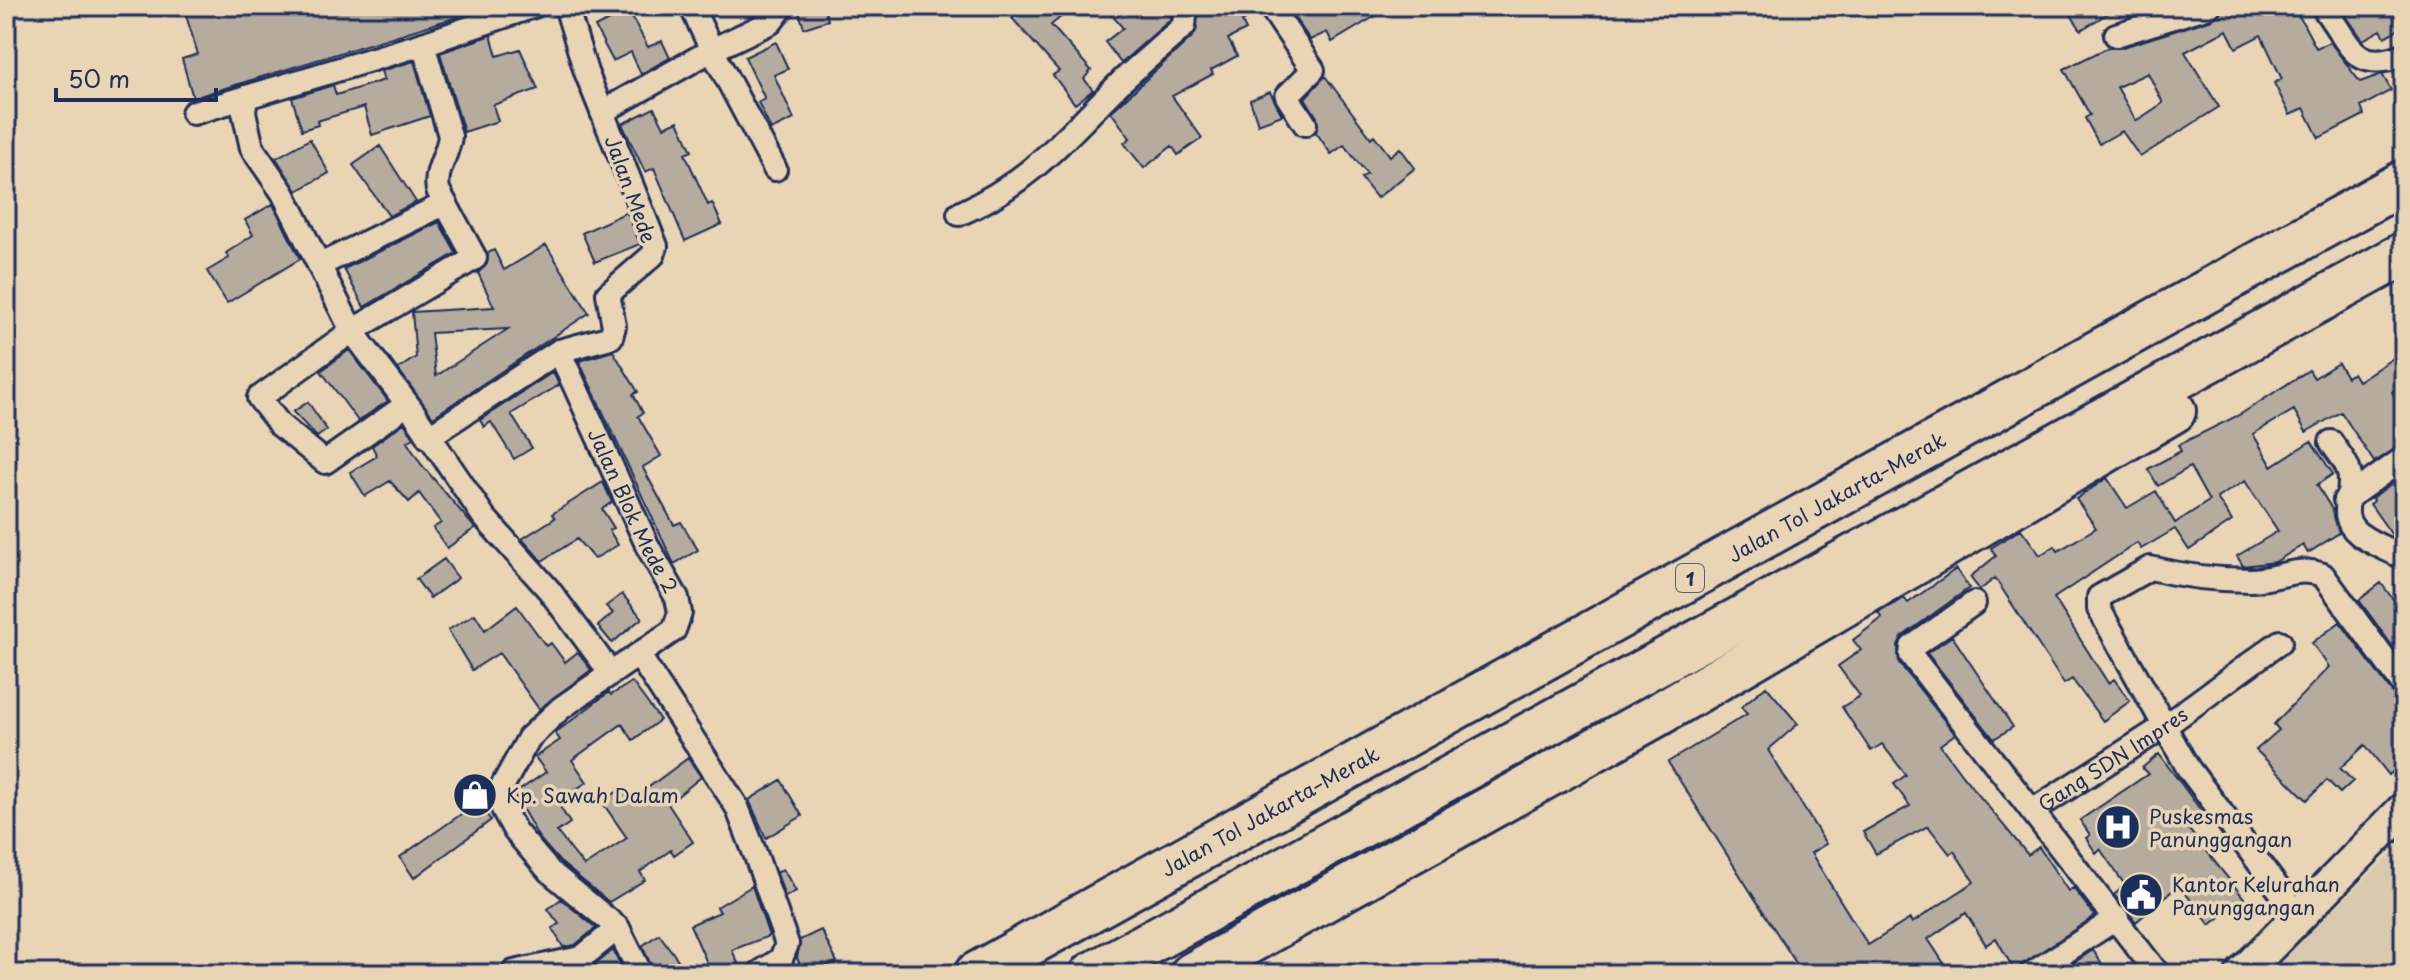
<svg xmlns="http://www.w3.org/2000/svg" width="2410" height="980" viewBox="0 0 2410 980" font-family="'Playpen Sans',sans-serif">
	<rect width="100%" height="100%" fill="#e9d5b3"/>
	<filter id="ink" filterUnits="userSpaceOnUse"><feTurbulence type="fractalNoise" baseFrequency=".0125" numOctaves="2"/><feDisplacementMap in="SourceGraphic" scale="16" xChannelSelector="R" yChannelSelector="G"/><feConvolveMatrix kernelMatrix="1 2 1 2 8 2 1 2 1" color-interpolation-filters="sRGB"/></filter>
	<g filter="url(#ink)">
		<path fill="#dac9ad" d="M2404,842V974H2266Z"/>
		<path fill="#b6ac9e" stroke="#1b2f5e" stroke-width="2" fill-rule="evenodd" d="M195,6H483V9L193,98L182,59L198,54L184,9Z
			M807,6H823L828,20L804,28L798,9Z
			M1025,6H1074L1051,25L1091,70L1084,79L1093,90L1075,104L1053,75L1059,71L1012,18Z
			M1104,6H1172L1171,19L1121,63L1105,42L1123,28Z
			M1200,6H1256L1258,13L1242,22L1246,30L1228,39L1237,56L1211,70L1213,74L1172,96L1202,138L1178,155L1172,146L1144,168L1124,143L1130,138L1111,112L1193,36Z
			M1287,6H1392L1332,42L1327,32L1310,40Z
			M2065,6H2120L2081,30Z
			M2223,6H2294L2316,48L2330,42L2360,82L2382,74L2391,90L2361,107L2364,115L2319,138L2304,108L2290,115L2274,83L2282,79L2261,35L2236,48L2227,30L2185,52L2219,107L2140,157L2122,131L2099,144L2085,118L2090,115L2064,69L2109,47L2120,48L2213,19ZM2148,73L2163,103L2136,121L2117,87Z
			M2339,6H2404V26L2385,37L2381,30L2363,40Z
			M628,10L648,47L662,41L670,58L641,74L631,52L613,61L595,27Z
			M491,35L497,56L520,49L538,89L493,105L498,121L464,132L440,53Z
			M776,42L788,69L774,75L794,119L771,130L758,102L765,99L745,57Z
			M414,61L430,116L372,135L364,107L317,121L318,125L302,130L292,98L333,85L336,95L384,80L381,71Z
			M1325,76L1371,138L1374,135L1390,156L1400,148L1415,168L1377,198L1361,178L1367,174L1344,145L1331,154L1316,132L1317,117L1305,98Z
			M1270,92L1282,115L1258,124L1250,100Z
			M654,108L664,127L678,121L692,151L685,154L708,205L712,203L722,224L685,241L654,168L645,172L622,124Z
			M310,139L329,173L297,191L276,158Z
			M380,146L416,202L389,216L353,165Z
			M273,204L300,259L227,303L207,271L229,258L226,253L253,235L245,220Z
			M627,212L640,244L595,262L582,233Z
			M439,222L456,253L364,307L344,269Z
			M546,245L589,313L433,417L398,369L416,357L412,312L494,307L478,273L487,264L488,253L494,250L504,270ZM508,329L436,376L431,333Z
			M349,350L388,401L358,421L321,371Z
			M613,351L638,392L633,394L643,413L638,416L661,456L643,467L644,470L674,525L681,522L698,550L674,564L579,361Z
			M2404,351V384L2392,392L2404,410V444L2374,462L2341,412L2306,432L2294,410L2253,434L2272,466L2311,441L2333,474L2317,485L2333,511L2339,533L2308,553L2303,545L2275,562L2243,566L2237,556L2278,531L2245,481L2217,498L2232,521L2189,550L2175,529L2141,549L2137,543L2054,598L2108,683L2114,679L2130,701L2103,721L2072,679L2064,684L1995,578L1980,590L1970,577L1996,556L1991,548L2021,529L2040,555L2055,546L2058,551L2096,528L2076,499L2107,478L2127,508L2156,491L2175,523L2209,501L2190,467L2158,486L2148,469L2181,451L2178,445L2241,414L2309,370L2314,378L2338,363L2347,377L2353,373L2358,381Z
			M553,372L559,385L511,414L532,448L514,459L491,422L484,427L480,420Z
			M308,402L327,430L317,437L293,412Z
			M404,423L414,438L407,442L421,464L475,528L447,548L433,528L441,523L419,493L409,502L390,481L365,496L350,472L377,456L372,446Z
			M2404,475V542L2394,538L2370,504L2374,501L2372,498Z
			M603,482L612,502L602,509L614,528L609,530L618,545L594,559L577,539L542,561L522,539L555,518L552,514Z
			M444,559L458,578L430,598L416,579Z
			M1956,569L1969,588L1903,636L1898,645L1899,663L1955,734L1940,745L1962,775L2028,855L2039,847L2068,891L2073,888L2095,916L2014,970L1996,938L1986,945L1966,913L1928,939L1951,974H1803L1668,762L1747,714L1741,707L1766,686L1798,724L1768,750L1826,844L1811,853L1868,945L1910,919L1912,923L1974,882L1954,851L1950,854L1928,826L1876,854L1863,832L1910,806L1894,784L1906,775L1882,744L1871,751L1842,707L1860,696L1838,666L1861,650L1853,640L1882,618L1878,613L1904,598L1908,603Z
			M2381,583L2404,614V662L2359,600Z
			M622,594L642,618L612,643L598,626L613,613L606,606Z
			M517,606L546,646L551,643L565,662L578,652L591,670L539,709L499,653L472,670L448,630L475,614L485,630Z
			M2340,622L2393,694L2404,700V762L2389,775L2365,745L2340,768L2353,781L2340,793L2327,780L2307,800L2256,750L2279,730L2274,724L2329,667L2312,643Z
			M1952,636L2013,727L1994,739L1927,653Z
			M632,682L660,720L633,740L622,724L572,760L587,782L557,802L570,823L557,832L584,866L627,838L602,802L621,789L630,801L688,758L701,777L668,804L693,842L674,855L671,850L640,872L645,880L609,902L559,861L539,838L514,794L546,772L535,757L560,740L555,733L609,692L611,695Z
			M2159,754L2202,812L2185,825L2244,898L2210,925L2179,885L2136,922L2114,895L2125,885L2100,849L2096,853L2086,838L2090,835L2080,820L2148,774L2142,768Z
			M781,780L802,816L766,838L749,800Z
			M477,803L491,820L414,878L400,857Z
			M783,869L796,891L785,897L777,873Z
			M752,886L769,936L732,950L743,974H712L690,925L720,912L717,907Z
			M561,899L596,928L575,945L563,947L552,928L559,924L548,909Z
			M821,930L837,962L804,974L797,958L800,940Z
			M659,934L678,960L655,974L642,946Z
			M613,950L625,974H593L590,969Z
			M2093,950L2108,974H2057Z"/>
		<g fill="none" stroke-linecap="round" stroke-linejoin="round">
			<g stroke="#1b2f5e" stroke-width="28">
				<g id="street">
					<path d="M691,6L712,50L771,22L783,6"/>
					<path d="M1270,6L1313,70L1287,96L1305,124"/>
					<path d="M2322,6C2351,43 2352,74 2404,55"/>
					<path d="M2116,35L2209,6"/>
					<path d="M246,97L244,112L252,148L283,193L352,331L412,410L484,517L549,590L610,672"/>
					<path d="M602,112L712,50L775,169"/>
					<path d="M193,113L423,44L534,6"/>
					<path d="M959,214C1032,182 1069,133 1124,79C1144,61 1164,44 1184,26L1186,6"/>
					<path d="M320,265L444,204"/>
					<path id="s1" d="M559,351L648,547L677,598L680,613L674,630L561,708L529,738L499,792L503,809L515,831L549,871L618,928L641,974"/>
					<path d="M406,405L325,462L280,425L259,398L352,331L475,258L438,190C434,171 448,155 450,136L423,44"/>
					<path d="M428,437L559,351L611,337L614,326L608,294L653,255L656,246L586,72L566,6"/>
					<path d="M2331,442C2336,450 2345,460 2348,469C2357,492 2334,515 2359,534C2372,544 2390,550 2404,558"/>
					<path d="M2345,500L2404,458"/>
					<path d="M1974,603L1912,647L1911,655L2032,811"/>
					<path d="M640,657L737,807L756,856L787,944L781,959L758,974"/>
					<path d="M2298,915L2188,768L2099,609V597L2150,568C2183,576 2216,580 2250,580C2277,580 2296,565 2323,575L2404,686"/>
					<path d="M514,972L581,958L618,928"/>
					<path d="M2031,974L2117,918"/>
					<path id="s2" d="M2158,974L2032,811L2165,726L2280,642"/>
				</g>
			</g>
			<g stroke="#1b2f5e" stroke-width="38">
				<path id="secondary" d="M2242,974L2404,809"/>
			</g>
			<g stroke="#1b2f5e" stroke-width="48">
				<g id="highway">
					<path id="s3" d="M976,974L2404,182"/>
					<path d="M1092,974L2404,254"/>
					<path d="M1192,974L1657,715L2174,411"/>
				</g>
			</g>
			<use href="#street" stroke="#e9d5b3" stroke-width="22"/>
			<use href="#secondary" stroke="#e9d5b3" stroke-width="32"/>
			<use href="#highway" stroke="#e9d5b3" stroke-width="42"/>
		</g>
	</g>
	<defs>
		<g id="shop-disc" transform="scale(2.3)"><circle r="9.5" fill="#1b2f5e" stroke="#e9d5b3"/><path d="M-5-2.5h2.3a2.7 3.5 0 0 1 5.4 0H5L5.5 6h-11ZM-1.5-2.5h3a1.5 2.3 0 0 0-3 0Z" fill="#fff"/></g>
		<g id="hospital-disc" transform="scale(2.3)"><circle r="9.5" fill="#1b2f5e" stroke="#e9d5b3"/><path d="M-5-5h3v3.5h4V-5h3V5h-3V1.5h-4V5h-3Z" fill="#fff"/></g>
		<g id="civic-disc" transform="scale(2.3)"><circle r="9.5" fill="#1b2f5e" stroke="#e9d5b3"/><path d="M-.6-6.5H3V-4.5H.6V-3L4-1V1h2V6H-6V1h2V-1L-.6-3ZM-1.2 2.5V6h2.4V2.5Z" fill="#fff"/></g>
	</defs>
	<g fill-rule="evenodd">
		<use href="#shop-disc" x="475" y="795"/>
		<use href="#hospital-disc" x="2118" y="827"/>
		<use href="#civic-disc" x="2141" y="895"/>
	</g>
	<g text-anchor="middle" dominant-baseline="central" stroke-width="7" stroke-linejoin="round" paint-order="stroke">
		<rect fill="#e9d5b3" stroke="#596178" stroke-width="2" x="1676" y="564" width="28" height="28" rx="6"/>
		<g font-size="18" font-weight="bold" fill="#1b2f5e">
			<text x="1690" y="578">1</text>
		</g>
		<g font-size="20" fill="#1b2f5e" stroke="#e9d5b3">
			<text transform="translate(631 189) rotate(70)">Jalan Mede</text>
			<text stroke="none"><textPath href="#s3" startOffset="984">Jalan Tol Jakarta–Merak</textPath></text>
			<text stroke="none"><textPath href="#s1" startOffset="176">Jalan Blok Mede 2</textPath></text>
			<text stroke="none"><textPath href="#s2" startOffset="302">Gang SDN Impres</textPath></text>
			<text stroke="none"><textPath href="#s3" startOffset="336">Jalan Tol Jakarta–Merak</textPath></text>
		</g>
		<g font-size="20" fill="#1b2f5e" stroke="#e9d5b3" text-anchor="start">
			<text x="506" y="795">Kp. Sawah Dalam</text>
			<text x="2149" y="816">Puskesmas<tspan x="2149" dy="23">Panunggangan</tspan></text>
			<text x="2172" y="884">Kantor Kelurahan<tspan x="2172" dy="23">Panunggangan</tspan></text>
		</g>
	</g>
	<rect width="2410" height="980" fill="none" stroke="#e9d5b3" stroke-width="32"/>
	<rect x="16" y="16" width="2378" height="948" fill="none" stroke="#1b2f5e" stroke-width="3" filter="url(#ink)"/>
	<path d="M56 88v12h160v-12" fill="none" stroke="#1b2f5e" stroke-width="4"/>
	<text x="68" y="88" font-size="24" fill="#1b2f5e" stroke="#e9d5b3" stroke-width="6" paint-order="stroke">50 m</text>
</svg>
